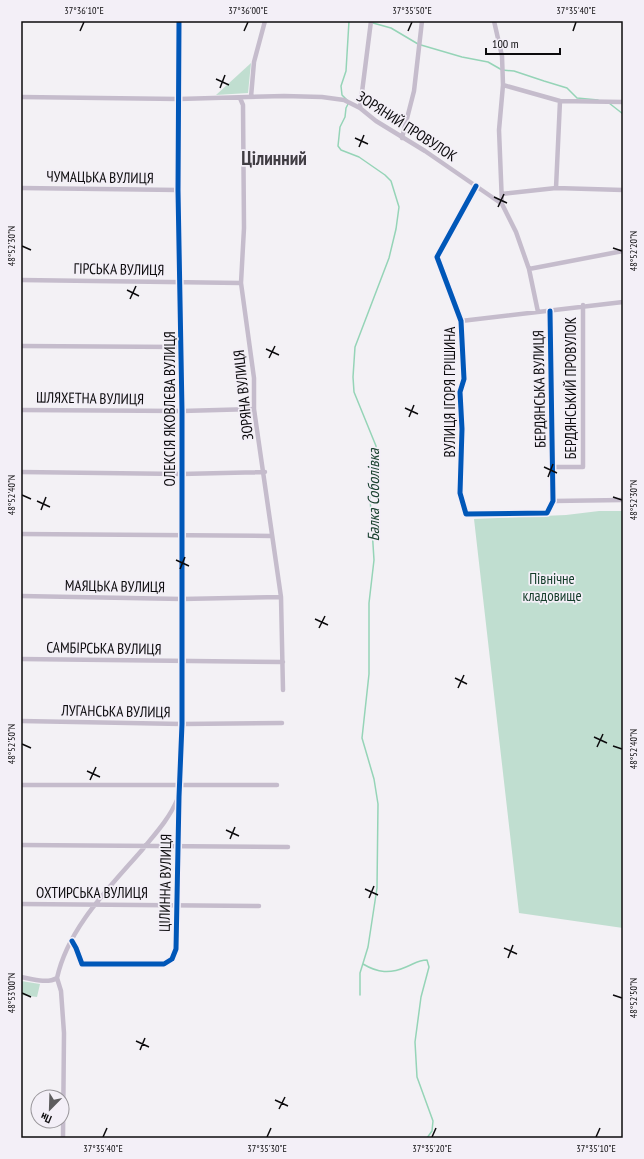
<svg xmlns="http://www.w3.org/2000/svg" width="644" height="1159" viewBox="0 0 644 1159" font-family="'PT Sans Narrow',sans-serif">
	<rect width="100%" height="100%" fill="#f3f1f5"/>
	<path fill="#c0ded0" d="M251,63L248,93L216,95Z
		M599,511H623V928L519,913L474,519L566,515Z
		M21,981L40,984L37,997L21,995Z"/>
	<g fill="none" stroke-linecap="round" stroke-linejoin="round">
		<path stroke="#95d4b7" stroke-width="1.5" d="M349,21L346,71L341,86L342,95L349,102L346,108L345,117L340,127L338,146L341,150L359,157L385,175L391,181L399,207L396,229L389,258L355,347L353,377L354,392L376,446V470L370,497L374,560L369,603V674L362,738L374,779L378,804L377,888L368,947L360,973V995
			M373,23L391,28L418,44
			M421,45L462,57L488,62L502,70L514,71L544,81L567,88L577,98L598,100
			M609,103L623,114
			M363,964C378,973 390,974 406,967C414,964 418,960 427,960L429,967L421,997L415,1042L417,1077L433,1121L432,1131L427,1138"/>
		<path stroke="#c5bccc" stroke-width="4.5" d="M494,21L502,56L503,85L499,130L502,204L516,232L529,269L538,312
			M503,85L560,101L623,102
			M21,97L179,99L284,96L322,97L344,100L360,108L376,121L425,151L502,204
			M251,97L254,62L265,21
			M240,98L243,105L244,228L241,283L254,378V409L281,597L283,690
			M360,108L371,21
			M402,138L414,91L422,21
			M476,186L437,257L461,321L464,379L460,392L462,429L460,493L466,514L547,513L553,501L550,311
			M21,188L178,190
			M556,188L560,101
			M502,194L556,188L623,190
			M529,269L623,251
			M21,280L241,283
			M461,321L623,302
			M21,346L180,347
			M21,410L182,411L254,409
			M553,467H583V305
			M21,472L181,474L265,472
			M553,501L623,500
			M21,534L272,536
			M21,596L182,599L281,597
			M21,659L283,662
			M21,721L182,724L282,723
			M21,785H277
			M21,845L288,847
			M21,904L259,906
			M72,941L76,948L82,964H164L172,959L176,949L179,797L182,724V411L178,190L179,21
			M21,977C32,979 47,984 57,978
			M57,978C68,928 109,888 142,850C155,834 169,819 177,800
			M57,978L61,991L64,1033L63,1138"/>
		<g stroke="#f3eff7" stroke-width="8">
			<path id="cycleway" d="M476,186L437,257L461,321L464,379L460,392L462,429L460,493L466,514L547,513L553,501L550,311
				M72,941L76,948L82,964H164L172,959L176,949L179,797L182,724V411L178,190L179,21"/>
		</g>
		<use href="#cycleway" stroke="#0057b8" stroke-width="5"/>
	</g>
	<path fill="none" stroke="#0c0b0d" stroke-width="1.5" d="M80,31L84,22M244,31L248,22M408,31L412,22M573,31L576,22M216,79L229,85M220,88L225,75M355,138L368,144M359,147L364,135M494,197L507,203M498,207L504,194M22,246L31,250M613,248L622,251M127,290L139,296M130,299L136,286M266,349L279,355M269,358L275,346M405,408L418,414M409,417L414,405M544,467L557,473M548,477L553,464M22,495L31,499M613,497L622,500M37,501L50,507M41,510L46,497M176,560L189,566M180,569L185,557M315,619L328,625M319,628L325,616M455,678L467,684M458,688L464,675M594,737L607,743M22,744L31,748M613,746L622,749M597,747L603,734M87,771L100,777M90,780L96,767M226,830L239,836M230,839L235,827M365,889L378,895M369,898L374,886M504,948L517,954M508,958L513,945M22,993L31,997M613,995L622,998M136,1041L149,1047M140,1050L145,1038M275,1100L288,1106M279,1109L285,1097M103,1137L107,1128M267,1137L271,1128M432,1137L436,1128M596,1137L600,1128"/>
	<g text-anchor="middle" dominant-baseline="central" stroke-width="3.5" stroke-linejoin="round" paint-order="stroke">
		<g font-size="15" fill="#0c0b0d" stroke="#f3eff7">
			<text transform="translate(407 126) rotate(33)">ЗОРЯНИЙ ПРОВУЛОК</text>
			<text transform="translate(100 177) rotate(1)">ЧУМАЦЬКА ВУЛИЦЯ</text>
			<text transform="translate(119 269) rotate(1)">ГІРСЬКА ВУЛИЦЯ</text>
			<text transform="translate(570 388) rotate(-90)">БЕРДЯНСЬКИЙ ПРОВУЛОК</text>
			<text transform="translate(539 389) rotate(-91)">БЕРДЯНСЬКА ВУЛИЦЯ</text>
			<text transform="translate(449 392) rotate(-90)">ВУЛИЦЯ ІГОРЯ ГРІШИНА</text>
			<text transform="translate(243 395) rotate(-96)">ЗОРЯНА ВУЛИЦЯ</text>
			<text transform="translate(90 398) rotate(1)">ШЛЯХЕТНА ВУЛИЦЯ</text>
			<text transform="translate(169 409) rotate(-90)">ОЛЕКСІЯ ЯКОВЛЄВА ВУЛИЦЯ</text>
			<text transform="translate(115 586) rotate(1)">МАЯЦЬКА ВУЛИЦЯ</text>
			<text transform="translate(104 648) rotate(1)">САМБІРСЬКА ВУЛИЦЯ</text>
			<text transform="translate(116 711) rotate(1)">ЛУГАНСЬКА ВУЛИЦЯ</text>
			<text transform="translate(165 883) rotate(-89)">ЦІЛИННА ВУЛИЦЯ</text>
			<text x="92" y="892">ОХТИРСЬКА ВУЛИЦЯ</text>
		</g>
		<g font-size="15" fill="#133b29" stroke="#f3eff7">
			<text x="552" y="578">Північне<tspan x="552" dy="17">кладовище</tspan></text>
		</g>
		<g font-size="16" font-style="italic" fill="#1b4230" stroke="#f3eff7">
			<text transform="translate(373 495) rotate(-90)">Балка Соболівка</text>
		</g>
		<g font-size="19" font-weight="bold" fill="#403d43" stroke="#f3eff7">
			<text x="274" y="158">Цілинний</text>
		</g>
	</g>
	<rect width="644" height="1159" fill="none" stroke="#f3eff7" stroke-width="44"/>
	<g transform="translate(50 1109) rotate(203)"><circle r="19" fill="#f3eff7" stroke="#979499"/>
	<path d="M0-3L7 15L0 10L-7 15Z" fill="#5d5c5e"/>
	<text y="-6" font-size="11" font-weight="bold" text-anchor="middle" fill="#0c0b0d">Пн</text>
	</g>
	<path d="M486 48v6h74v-6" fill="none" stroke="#0c0b0d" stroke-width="2"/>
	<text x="492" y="48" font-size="12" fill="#0c0b0d" stroke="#f3eff7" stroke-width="3" paint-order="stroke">100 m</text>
	<rect x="22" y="22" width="600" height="1115" fill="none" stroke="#0c0b0d" stroke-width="1.5"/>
	<g font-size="10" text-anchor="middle" fill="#0c0b0d">
		<text x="84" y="14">37°36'10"E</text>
		<text x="248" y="14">37°36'00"E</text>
		<text x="412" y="14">37°35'50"E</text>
		<text x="576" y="14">37°35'40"E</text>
		<text transform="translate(11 246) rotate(-90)" y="4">48°52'30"N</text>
		<text transform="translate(633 251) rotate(-90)" y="4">48°52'20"N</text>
		<text transform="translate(11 495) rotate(-90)" y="4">48°52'40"N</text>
		<text transform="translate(633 500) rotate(-90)" y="4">48°52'30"N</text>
		<text transform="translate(11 744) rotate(-90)" y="4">48°52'50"N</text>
		<text transform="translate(633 749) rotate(-90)" y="4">48°52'40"N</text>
		<text transform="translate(11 993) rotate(-90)" y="4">48°53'00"N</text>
		<text transform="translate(633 998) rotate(-90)" y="4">48°52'50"N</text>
		<text x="103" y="1152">37°35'40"E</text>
		<text x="267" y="1152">37°35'30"E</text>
		<text x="432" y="1152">37°35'20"E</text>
		<text x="596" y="1152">37°35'10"E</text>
	</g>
</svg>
